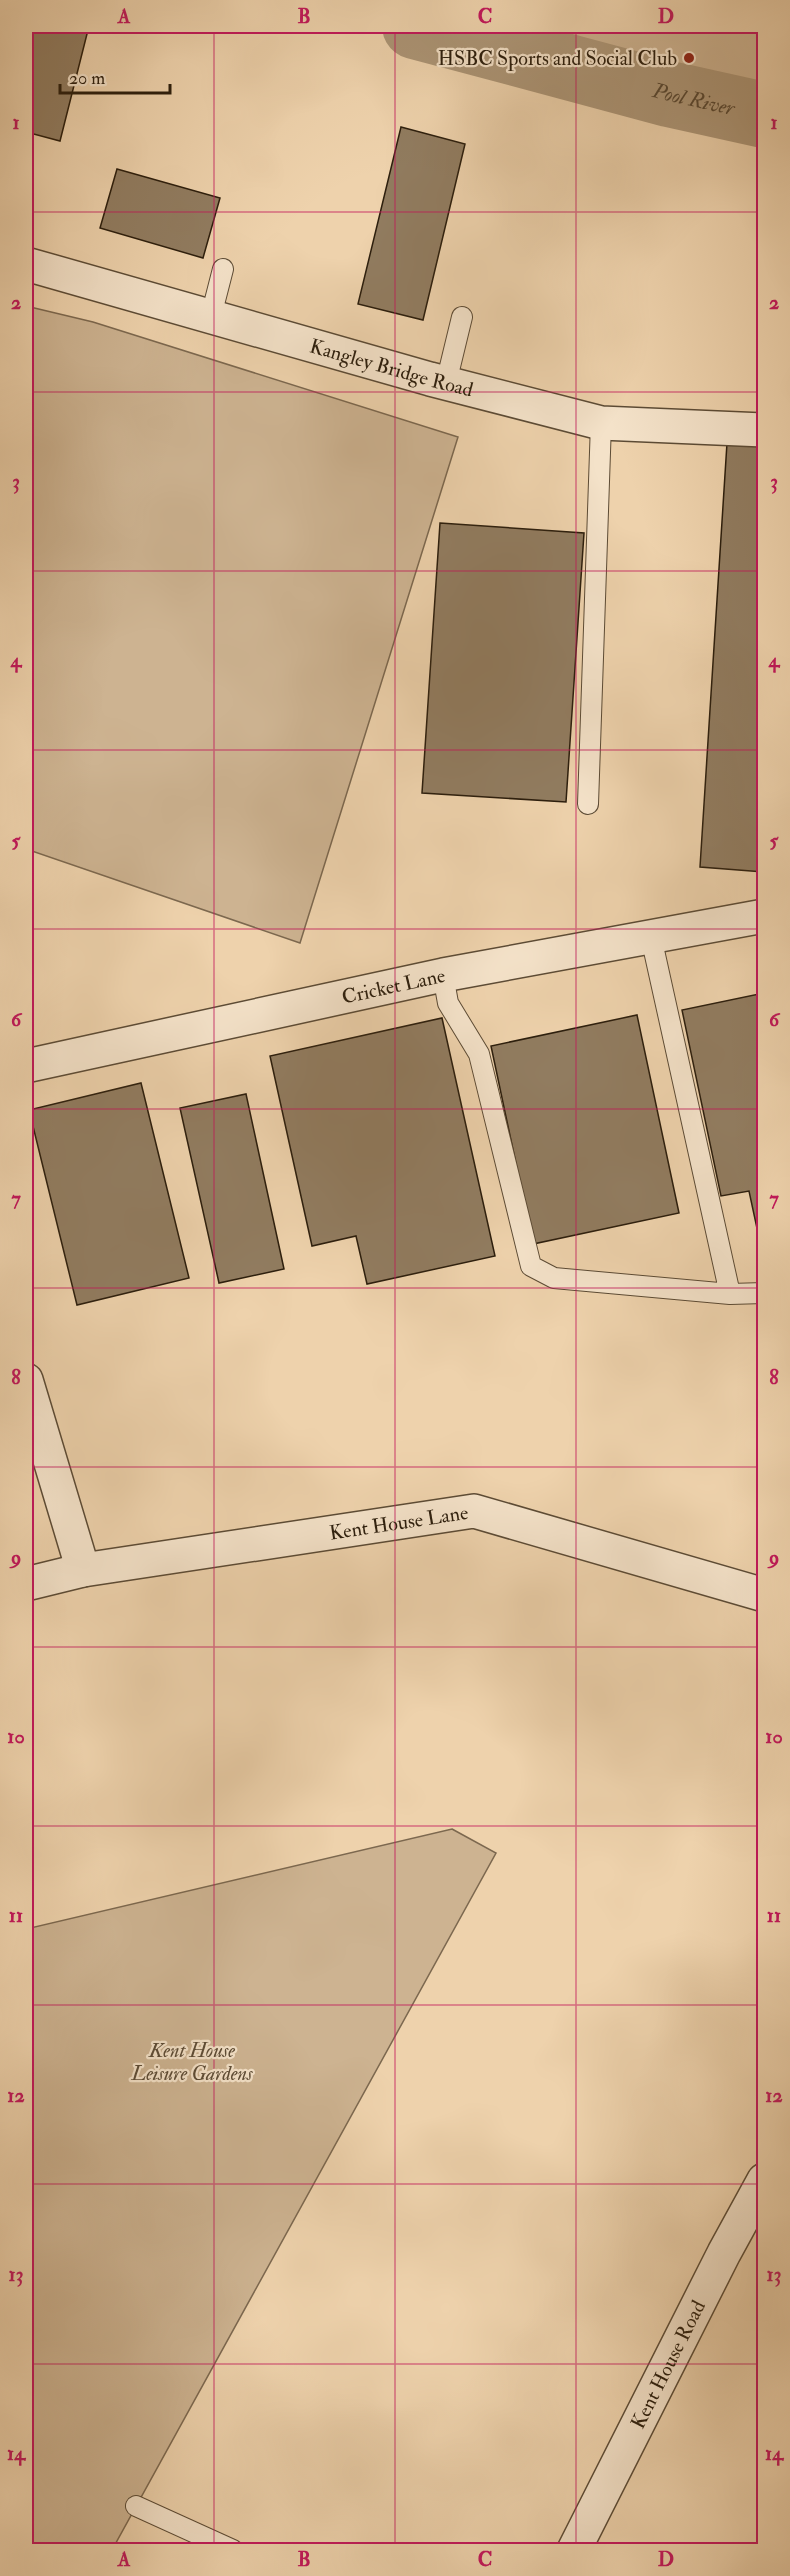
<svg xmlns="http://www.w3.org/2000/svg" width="790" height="2576" viewBox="0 0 790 2576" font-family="'IM FELL Double Pica',serif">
	<rect width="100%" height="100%" fill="#eed2ac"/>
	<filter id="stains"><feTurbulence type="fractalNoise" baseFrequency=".00333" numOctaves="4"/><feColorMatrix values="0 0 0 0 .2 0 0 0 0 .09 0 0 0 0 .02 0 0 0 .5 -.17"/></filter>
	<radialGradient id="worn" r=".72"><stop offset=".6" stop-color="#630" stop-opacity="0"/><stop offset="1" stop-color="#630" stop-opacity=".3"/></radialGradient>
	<path fill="#cdb391" stroke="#7c684f" stroke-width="1.5" d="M478,26H764V94L578,49L517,37Z
		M26,306L93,322L458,437L300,943L26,849Z
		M452,1829L496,1853L112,2550H26V1929Z"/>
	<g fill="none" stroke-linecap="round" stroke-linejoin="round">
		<path stroke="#ac9576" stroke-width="66" id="s1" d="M415,26L669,94L764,115"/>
	</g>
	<path fill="#917c60" stroke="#2c1e0d" stroke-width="1.5" d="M26,26H89L60,141L26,132Z
		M401,127L465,144L423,320L358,304Z
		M117,169L220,198L203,258L100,228Z
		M727,443L764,445V872L700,867Z
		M440,523L584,533L566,802L422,793Z
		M764,993V1246L761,1247L749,1191L721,1196L682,1010Z
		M637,1015L679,1213L533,1244L491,1046Z
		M442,1018L495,1256L367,1284L356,1236L312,1246L270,1056Z
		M141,1083L189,1278L77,1305L29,1110Z
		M246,1094L284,1269L219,1283L180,1108Z"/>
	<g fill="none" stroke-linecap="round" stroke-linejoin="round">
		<g stroke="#5c4b35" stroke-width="22">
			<path id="service" d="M211,316L223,269
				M446,383L462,317
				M588,804L601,423
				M651,937L730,1294
				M443,975L448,1003L479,1054L531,1266L554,1278L730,1294L764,1293
				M136,2506L233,2550"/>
		</g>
		<g stroke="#5c4b35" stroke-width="36">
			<g id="minor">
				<path id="s2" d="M26,264L430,379L601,423L764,430"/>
				<path id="s3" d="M26,1066L443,975L764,916"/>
				<path d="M26,1380L83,1570"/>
			</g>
		</g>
		<g stroke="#5c4b35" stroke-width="36">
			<g id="tertiary">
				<path id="s4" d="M26,1584L83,1570L474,1511L764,1595"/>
				<path id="s5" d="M574,2550L724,2253L764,2180"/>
			</g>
		</g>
		<use href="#service" stroke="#f4e2c9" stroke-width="20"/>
		<use href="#minor" stroke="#f4e2c9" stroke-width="33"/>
		<use href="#tertiary" stroke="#f4e2c9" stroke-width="33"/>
	</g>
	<path fill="none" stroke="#c2185b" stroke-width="1.5" stroke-opacity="0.55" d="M214,26V2550M395,26V2550M576,26V2550M26,212H764M26,392H764M26,571H764M26,750H764M26,929H764M26,1109H764M26,1288H764M26,1467H764M26,1647H764M26,1826H764M26,2005H764M26,2184H764M26,2364H764"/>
	<circle fill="#8f2418" stroke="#f4e2c9" stroke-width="2" cx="689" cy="58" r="6"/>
	<g text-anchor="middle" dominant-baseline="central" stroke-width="4.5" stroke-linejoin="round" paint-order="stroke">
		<g font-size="20" fill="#2c1e0d" stroke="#f4e2c9" text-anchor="end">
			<text x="677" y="58">HSBC Sports and Social Club</text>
		</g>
		<g font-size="20" fill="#2c1e0d" stroke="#f4e2c9">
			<text stroke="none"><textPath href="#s2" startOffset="380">Kangley Bridge Road</textPath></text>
			<text stroke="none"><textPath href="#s3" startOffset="376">Cricket Lane</textPath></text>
			<text stroke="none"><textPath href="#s4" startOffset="378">Kent House Lane</textPath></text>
			<text stroke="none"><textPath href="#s5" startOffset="208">Kent House Road</textPath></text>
		</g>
		<g font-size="20" font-style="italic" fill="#5c4b35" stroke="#f4e2c9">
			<text x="192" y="2050">Kent House<tspan x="192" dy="23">Leisure Gardens</tspan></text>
		</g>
		<g font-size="21" font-style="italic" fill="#594832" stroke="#f4e2c9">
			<text stroke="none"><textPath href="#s1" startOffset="288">Pool River</textPath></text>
		</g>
	</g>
	<rect width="790" height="2576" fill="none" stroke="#eed2ac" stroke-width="66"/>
	<path d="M60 84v9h110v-9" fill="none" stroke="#2c1e0d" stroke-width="3"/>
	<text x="69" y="84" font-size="18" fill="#2c1e0d" stroke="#f4e2c9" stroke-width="4.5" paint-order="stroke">20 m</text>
	<rect x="33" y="33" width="724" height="2510" fill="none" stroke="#c2185b" stroke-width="2"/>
	<g font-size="20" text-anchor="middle" font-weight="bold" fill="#c2185b">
		<text x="124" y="23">A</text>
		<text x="304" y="23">B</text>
		<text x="485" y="23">C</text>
		<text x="666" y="23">D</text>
		<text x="16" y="129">1</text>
		<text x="774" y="129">1</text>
		<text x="16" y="309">2</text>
		<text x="774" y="309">2</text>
		<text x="16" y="488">3</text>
		<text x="774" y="488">3</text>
		<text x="16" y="667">4</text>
		<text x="774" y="667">4</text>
		<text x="16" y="847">5</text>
		<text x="774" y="847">5</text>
		<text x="16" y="1026">6</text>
		<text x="774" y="1026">6</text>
		<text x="16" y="1205">7</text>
		<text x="774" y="1205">7</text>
		<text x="16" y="1384">8</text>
		<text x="774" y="1384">8</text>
		<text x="16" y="1564">9</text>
		<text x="774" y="1564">9</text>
		<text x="16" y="1743">10</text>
		<text x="774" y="1743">10</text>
		<text x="16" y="1922">11</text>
		<text x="774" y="1922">11</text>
		<text x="16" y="2102">12</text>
		<text x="774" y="2102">12</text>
		<text x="16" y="2281">13</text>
		<text x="774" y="2281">13</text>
		<text x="16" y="2460">14</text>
		<text x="774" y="2460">14</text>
		<text x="124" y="2566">A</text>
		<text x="304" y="2566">B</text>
		<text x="485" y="2566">C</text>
		<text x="666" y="2566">D</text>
	</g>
	<rect width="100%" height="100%" filter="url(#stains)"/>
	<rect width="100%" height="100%" fill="url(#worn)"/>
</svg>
